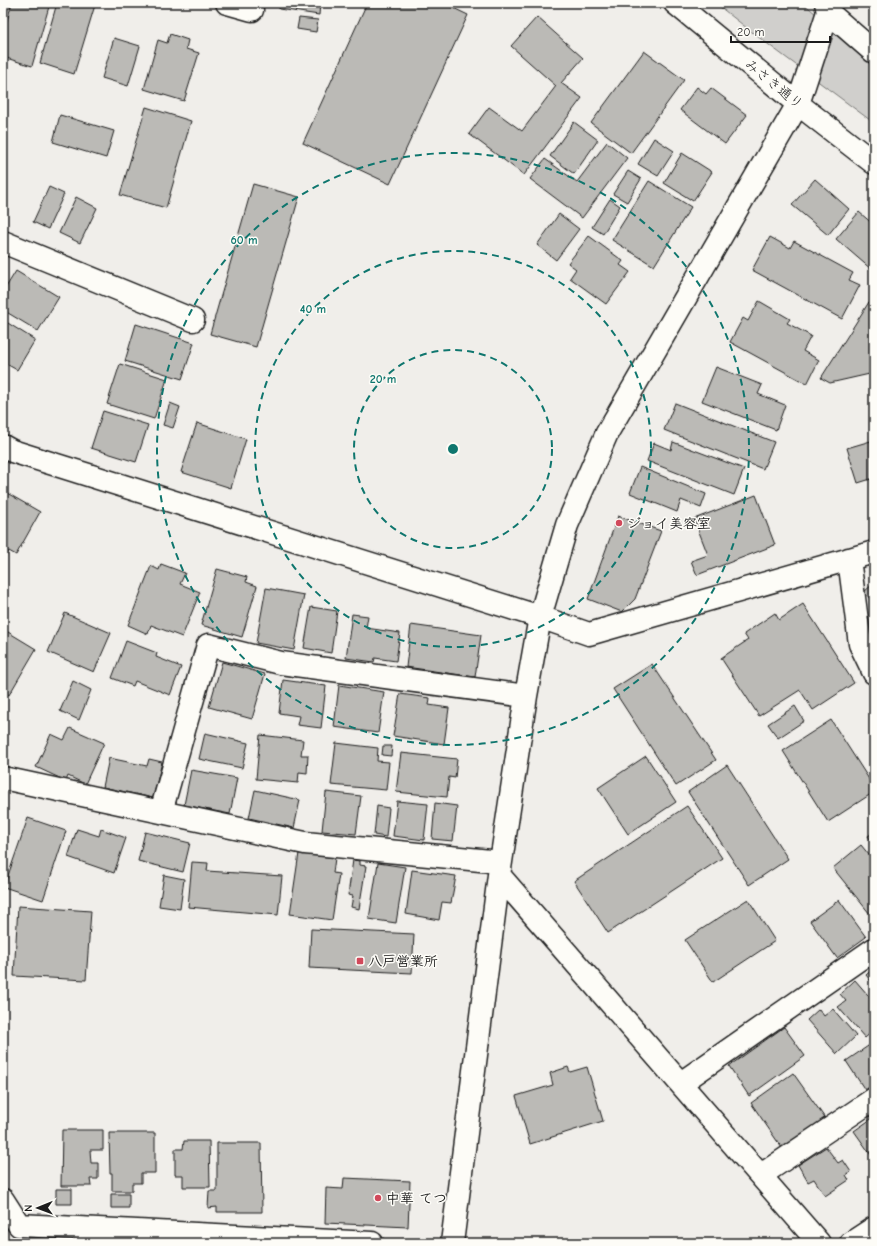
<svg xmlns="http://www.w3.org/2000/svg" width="877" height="1246" viewBox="0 0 877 1246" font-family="'Comic Neue','Klee One',sans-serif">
	<rect width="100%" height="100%" fill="#f0eeea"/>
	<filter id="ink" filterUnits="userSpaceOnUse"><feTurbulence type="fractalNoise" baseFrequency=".025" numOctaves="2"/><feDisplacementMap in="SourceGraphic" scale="8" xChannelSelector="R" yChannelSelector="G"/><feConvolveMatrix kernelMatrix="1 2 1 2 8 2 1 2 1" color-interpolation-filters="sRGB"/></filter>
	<g filter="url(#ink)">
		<path fill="#d0cfcc" stroke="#767674" d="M715,3H803L874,63V123L757,36Z"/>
		<path fill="#bbbab6" stroke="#1c1c1c" d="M12,3H50L32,66L3,57V34Z
			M57,3H87L95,5L74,74L40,63Z
			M280,3H320L319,15L279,9Z
			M367,3H443L468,15L390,184L303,143Z
			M537,17L583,58L561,83L582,98L524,175L469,134L489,107L522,131L556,86L511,46Z
			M299,18L318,20L316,32L297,29Z
			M170,34L188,40L186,49L199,53L184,101L144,89L158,40L167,43Z
			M114,38L140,46L128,86L102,78Z
			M644,51L684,80L631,153L591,123Z
			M697,87L706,94L711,88L747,115L725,144L680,110Z
			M146,107L191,121L166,208L120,195Z
			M60,115L114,131L106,158L53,142Z
			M574,122L598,140L574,174L550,156Z
			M654,138L674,151L658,176L638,164Z
			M607,142L627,158L582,218L530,179L545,159L577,182Z
			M682,153L712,172L693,201L664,183Z
			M628,171L641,179L627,202L613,194Z
			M815,179L849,209L828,235L792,205Z
			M649,181L691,207L654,266L612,240Z
			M253,184L299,197L256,347L210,334Z
			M49,187L64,194L48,229L33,222Z
			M76,197L97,208L80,243L59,233Z
			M610,199L620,206L603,234L592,227Z
			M859,212L874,225V268L872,270L836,239Z
			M559,214L579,229L556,260L537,245Z
			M589,236L623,261L620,265L630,272L606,304L570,278L576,269L568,263Z
			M770,237L790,248L794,241L853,273L849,280L860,285L842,319L752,270Z
			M16,271L59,297L38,331L3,310V292Z
			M759,301L790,319L787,323L811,336L803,351L819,360L807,384L730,342L743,318L748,321Z
			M869,302L874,305V373L830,383L821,378Z
			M3,320L35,340L17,370L3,362Z
			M136,324L194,343L182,379L125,361Z
			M120,364L167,379L154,419L107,404Z
			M716,367L762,385L758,394L785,405L776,430L702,401Z
			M170,403L180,407L173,428L163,425Z
			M675,403L774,442L763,469L664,430Z
			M103,411L148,425L136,462L91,448Z
			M197,423L246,439L231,488L181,472Z
			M874,440V478L858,483L847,448Z
			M673,442L744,469L734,495L647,461L654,443L671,450Z
			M640,467L706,494L701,508L681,500L677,512L630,493Z
			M7,493L40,512L16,555L9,551L3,561V499Z
			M756,495L775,545L697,575L691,561L708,555L694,519Z
			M618,516L661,531L635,599L622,612L588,599Z
			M161,564L185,573L180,584L200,592L182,637L151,625L148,634L128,625L151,566L159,570Z
			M217,569L247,577L246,582L257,586L242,637L201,625Z
			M874,583V603L864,592Z
			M266,588L304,595L294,650L256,643Z
			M803,604L854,683L813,710L800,690L759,716L721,658L748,640L744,634L775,613L779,620Z
			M311,607L337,611L331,653L304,648Z
			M65,613L111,633L94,672L48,652Z
			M352,614L368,616L366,628L400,633L396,661L375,658L374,662L346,658Z
			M411,625L481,635L475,677L406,667Z
			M3,629L36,649L9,695L3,691Z
			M126,641L157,653L156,657L181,667L170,695L135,681L133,686L112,678Z
			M222,662L265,674L252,719L209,707Z
			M652,664L716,760L676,786L613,689Z
			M283,680L326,686L321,728L297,725L299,716L279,713Z
			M73,681L91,690L79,720L60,711Z
			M339,685L384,692L378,733L334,727Z
			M400,694L430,698L429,705L449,708L444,744L393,736Z
			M795,706L804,721L778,738L768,724Z
			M831,720L874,787V792L828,822L783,751Z
			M70,728L104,743L85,784L68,776L66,781L36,767L51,734L64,740Z
			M205,733L248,743L242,768L199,759Z
			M260,735L303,740L301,755H308L307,773L299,772L298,783L256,779Z
			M336,743L378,748L377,761L389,762L386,790L331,785Z
			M383,746H392L391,756L382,755Z
			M401,753L457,759L455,778L449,777L447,797L396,792Z
			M646,756L676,802L628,834L598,788Z
			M109,758L147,766L149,759L162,762L153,798L103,787Z
			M727,765L788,859L749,885L688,792Z
			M191,770L237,778L230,814L184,805Z
			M255,790L300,800L294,828L249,818Z
			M326,792L361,796L356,834L322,831Z
			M397,801L428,804L424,840L393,836Z
			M435,803L457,806L453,841L432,839Z
			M377,806L389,808L386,837L374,835Z
			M687,806L722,858L608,933L574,881Z
			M28,818L66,831L43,900L4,887Z
			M77,829L99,836L101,829L126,838L114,873L68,857Z
			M145,832L190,843L183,872L138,861Z
			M874,832V845L868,836Z
			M861,845L874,861V919L833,868Z
			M299,853L335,858L333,873L339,874L332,920L290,914Z
			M353,860L360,861V865L366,866L359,909L351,907L353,896L348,895Z
			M192,862L208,863L207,871L282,876L278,915L188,907Z
			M378,863L405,867L396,923L369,919Z
			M412,870L456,876L451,903L442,902L439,920L406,914Z
			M164,875L184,879L180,909L159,906Z
			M748,899L775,941L713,982L685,940Z
			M839,900L866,937L837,958L810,921Z
			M18,906L91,911L86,980L14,976Z
			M311,929L414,934L412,973L309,968Z
			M874,968V985L866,975Z
			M855,980L874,1002V1030L865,1038L838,1007L846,1001L840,994Z
			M819,1009L824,1016L833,1009L856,1036L837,1054L807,1020Z
			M784,1027L805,1056L749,1096L729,1066Z
			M874,1042V1084L865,1090L846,1061Z
			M568,1067L570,1072L587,1067L603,1121L530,1144L516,1096L553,1085L550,1073Z
			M793,1073L827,1121L784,1151L751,1103Z
			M874,1117V1153L871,1155L854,1131Z
			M62,1130H103V1150H90L91,1163H98V1179H90L91,1186H61Z
			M109,1133H155V1173H141V1183H132V1191H112V1173H110Z
			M184,1141H209L210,1187H183V1175H175V1149H183Z
			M217,1143H261L262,1212H217V1207L208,1208L209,1191H217Z
			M826,1147L838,1163L843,1160L851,1172L846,1175L849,1180L825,1196L814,1179L808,1182L798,1165Z
			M344,1178L410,1181L408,1227L325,1223L326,1188L343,1189Z
			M56,1189H72V1204H56Z
			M111,1194H129V1208H111Z"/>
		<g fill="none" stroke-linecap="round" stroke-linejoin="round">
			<g stroke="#1c1c1c" stroke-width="25">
				<path id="minor" d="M227,3L252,10
					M675,3L798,104L874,163
					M828,12L874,52
					M3,242L193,320
					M3,446L12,451L540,617L589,634L874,552
					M849,559L860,644L874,673
					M3,778L305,843L501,862
					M161,812L208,645L281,663L526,696
					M499,875L819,1243
					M681,1083L874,949
					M761,1175L874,1099
					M3,1200L19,1225L372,1243
					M452,1243L499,875L526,696L540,617L567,525L607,433L798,104L828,12L826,3
					M851,1243L874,1228"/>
			</g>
			<use href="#minor" stroke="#fdfcf7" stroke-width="22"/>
		</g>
	</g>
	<g fill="none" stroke="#0f766e" stroke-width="2" stroke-dasharray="7 5">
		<circle cx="453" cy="449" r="99"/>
		<circle cx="453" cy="449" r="198"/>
		<circle cx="453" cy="449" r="296"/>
	</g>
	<g fill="#d1495b" stroke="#fdfcf7" stroke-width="1.5">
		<circle cx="619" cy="523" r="4"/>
		<rect x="356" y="957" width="8" height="8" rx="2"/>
		<circle cx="378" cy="1198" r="4"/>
	</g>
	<g text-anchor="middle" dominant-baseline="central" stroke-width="3" stroke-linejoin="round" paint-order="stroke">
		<g font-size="14" fill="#1c1c1c" stroke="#fdfcf7">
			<text transform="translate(774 84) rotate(39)">みさき通り</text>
		</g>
		<g font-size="14" font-weight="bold" fill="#1c1c1c" stroke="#fdfcf7" text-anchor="start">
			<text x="627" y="523">ジョイ美容室</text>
			<text x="368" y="961">八戸営業所</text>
			<text x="386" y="1198">中華 てつ</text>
		</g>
	</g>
	<circle cx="453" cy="449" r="6" fill="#0f766e" stroke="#fdfcf7" stroke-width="2"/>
	<g font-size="12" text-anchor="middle" font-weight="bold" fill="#0f766e" stroke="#fdfcf7" stroke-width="3" stroke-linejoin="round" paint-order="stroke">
		<text x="244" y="244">60 m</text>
		<text x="313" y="313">40 m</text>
		<text x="383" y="383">20 m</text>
	</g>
	<rect width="877" height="1246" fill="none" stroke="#fdfcf7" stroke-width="16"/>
	<rect x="8" y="8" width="861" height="1230" fill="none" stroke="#1c1c1c" stroke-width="1.5" filter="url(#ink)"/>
	<g transform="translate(38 1208) rotate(269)" stroke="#fdfcf7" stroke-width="3" paint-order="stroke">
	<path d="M0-3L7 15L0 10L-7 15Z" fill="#1c1c1c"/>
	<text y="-6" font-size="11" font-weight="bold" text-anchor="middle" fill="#1c1c1c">N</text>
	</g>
	<path d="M731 36v6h99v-6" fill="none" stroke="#1c1c1c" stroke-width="2"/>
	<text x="737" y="36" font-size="12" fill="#1c1c1c" stroke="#fdfcf7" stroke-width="3" paint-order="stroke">20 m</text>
</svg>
